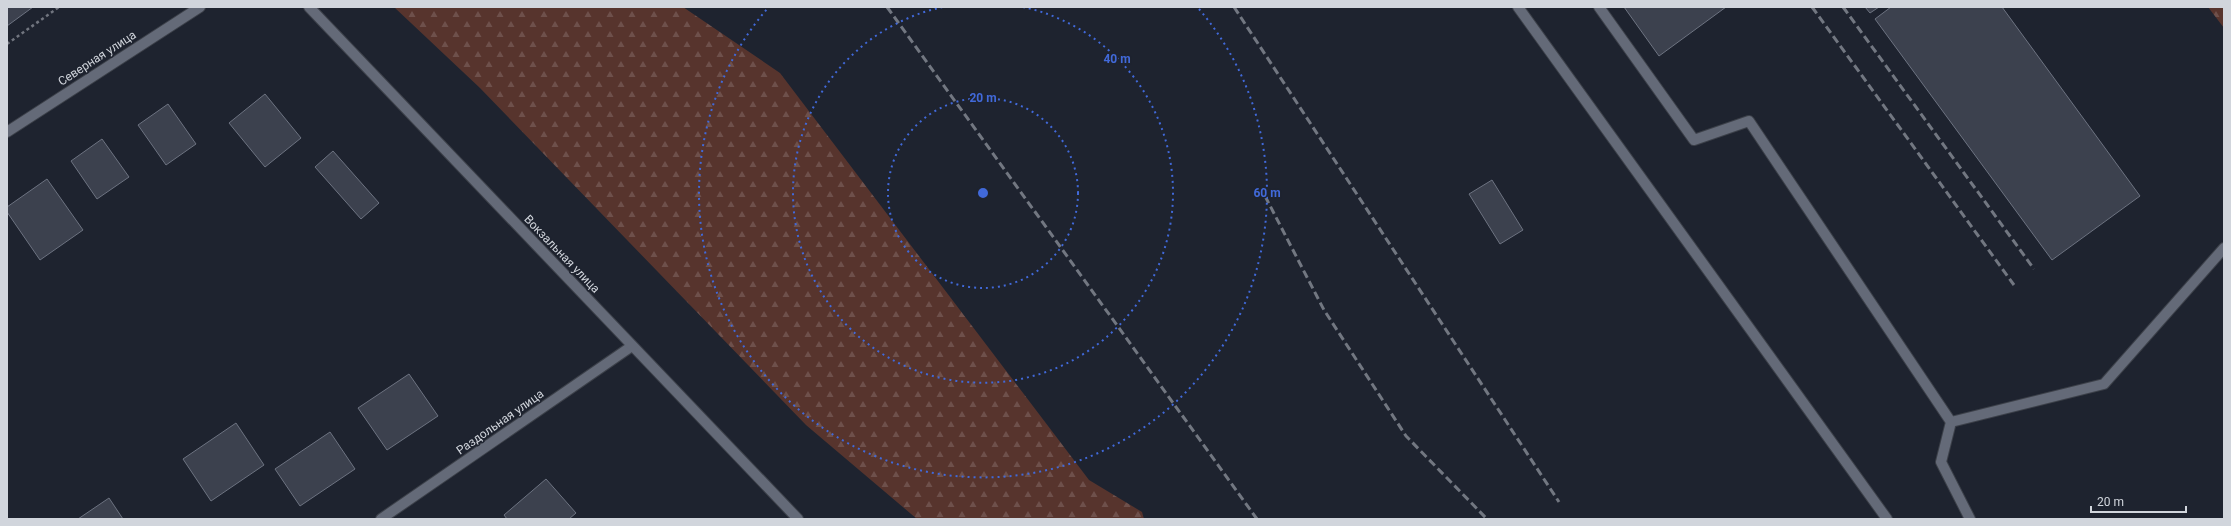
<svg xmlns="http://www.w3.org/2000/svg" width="2231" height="526" viewBox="0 0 2231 526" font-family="Roboto,sans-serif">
	<defs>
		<pattern id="forest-firs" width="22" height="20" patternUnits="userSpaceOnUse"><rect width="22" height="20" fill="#57342d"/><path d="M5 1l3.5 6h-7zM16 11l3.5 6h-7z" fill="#6e504b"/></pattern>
	</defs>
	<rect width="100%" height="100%" fill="#1e232f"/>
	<path fill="url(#forest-firs)" d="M394,7H683L780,73L1089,480L1142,512L1144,519H917L806,425L480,88Z
		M2208,7H2224V28Z"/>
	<path fill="#3c414e" stroke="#6d7381" d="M7,7H33L7,26Z
		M1624,7H1726L1659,56Z
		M1865,7H1879L1870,13Z
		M1891,7H2002L2140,196L2052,260L1875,19Z
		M265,94L301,138L265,167L229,123Z
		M168,104L196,144L166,165L138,125Z
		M102,139L129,177L97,199L71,161Z
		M333,151L379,203L361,219L315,167Z
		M47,179L83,230L40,260L7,212V207Z
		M1492,180L1523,230L1500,244L1469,194Z
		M409,374L438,416L387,450L358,408Z
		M236,423L264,465L211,501L183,459Z
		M330,432L355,469L300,506L275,469Z
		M546,479L576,513L569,519H507L504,515Z
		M109,498L123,519H78Z"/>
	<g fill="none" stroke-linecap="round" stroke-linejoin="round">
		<g stroke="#3c4049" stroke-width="12">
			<path id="lane" d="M1518,7L1887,519
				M1599,7L1694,140L1749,121L1951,422L1941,462L1970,519
				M1951,422L2104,384L2224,248"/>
		</g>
		<g stroke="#3c4049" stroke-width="12">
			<path id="street" d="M7,132L200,7
				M381,519L632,346"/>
		</g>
		<g stroke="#3c4049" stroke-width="12">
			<path id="secondary" d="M309,7L798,519"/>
		</g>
		<path stroke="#71757f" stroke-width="2.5" stroke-dasharray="3 3" stroke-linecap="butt" d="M7,44L59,7"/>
		<use href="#lane" stroke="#646a78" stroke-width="10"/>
		<use href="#street" stroke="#646a78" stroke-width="10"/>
		<use href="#secondary" stroke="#646a78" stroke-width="10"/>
		<path stroke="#727781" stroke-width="3" stroke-dasharray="8 4" stroke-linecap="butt" d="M887,7L1257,519
			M1234,7L1559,502
			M1812,7L2014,285
			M1843,7L2034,269
			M1265,196L1324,310L1406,436L1487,519"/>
	</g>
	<g fill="none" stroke="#4169d9" stroke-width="2" stroke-dasharray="2 4">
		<circle cx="983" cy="193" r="95"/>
		<path d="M1023 7A190 190 0 1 1 943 7"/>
		<path d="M1199 9A284 284 0 1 1 767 9"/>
	</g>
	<g text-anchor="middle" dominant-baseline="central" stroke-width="3" stroke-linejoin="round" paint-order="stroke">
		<g font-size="12" fill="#d1d5dc" stroke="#1e232f">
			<text transform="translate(97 58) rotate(-33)">Северная улица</text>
			<text transform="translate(562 254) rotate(46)">Вокзальная улица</text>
			<text transform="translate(500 422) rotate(-35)">Раздольная улица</text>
		</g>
	</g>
	<circle cx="983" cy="193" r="6" fill="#4169d9" stroke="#1e232f" stroke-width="2"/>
	<g font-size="12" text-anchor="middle" font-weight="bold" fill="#4169d9" stroke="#1e232f" stroke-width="3" stroke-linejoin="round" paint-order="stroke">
		<text x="1117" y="63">40 m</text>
		<text x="983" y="102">20 m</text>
		<text x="1267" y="197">60 m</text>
	</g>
	<rect width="2231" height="526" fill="none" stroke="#d1d5dc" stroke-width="16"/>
	<path d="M2091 506v6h95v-6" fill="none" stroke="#d1d5dc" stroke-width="2"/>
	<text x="2097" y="506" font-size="12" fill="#d1d5dc" stroke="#1e232f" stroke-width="3" paint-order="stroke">20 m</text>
</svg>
